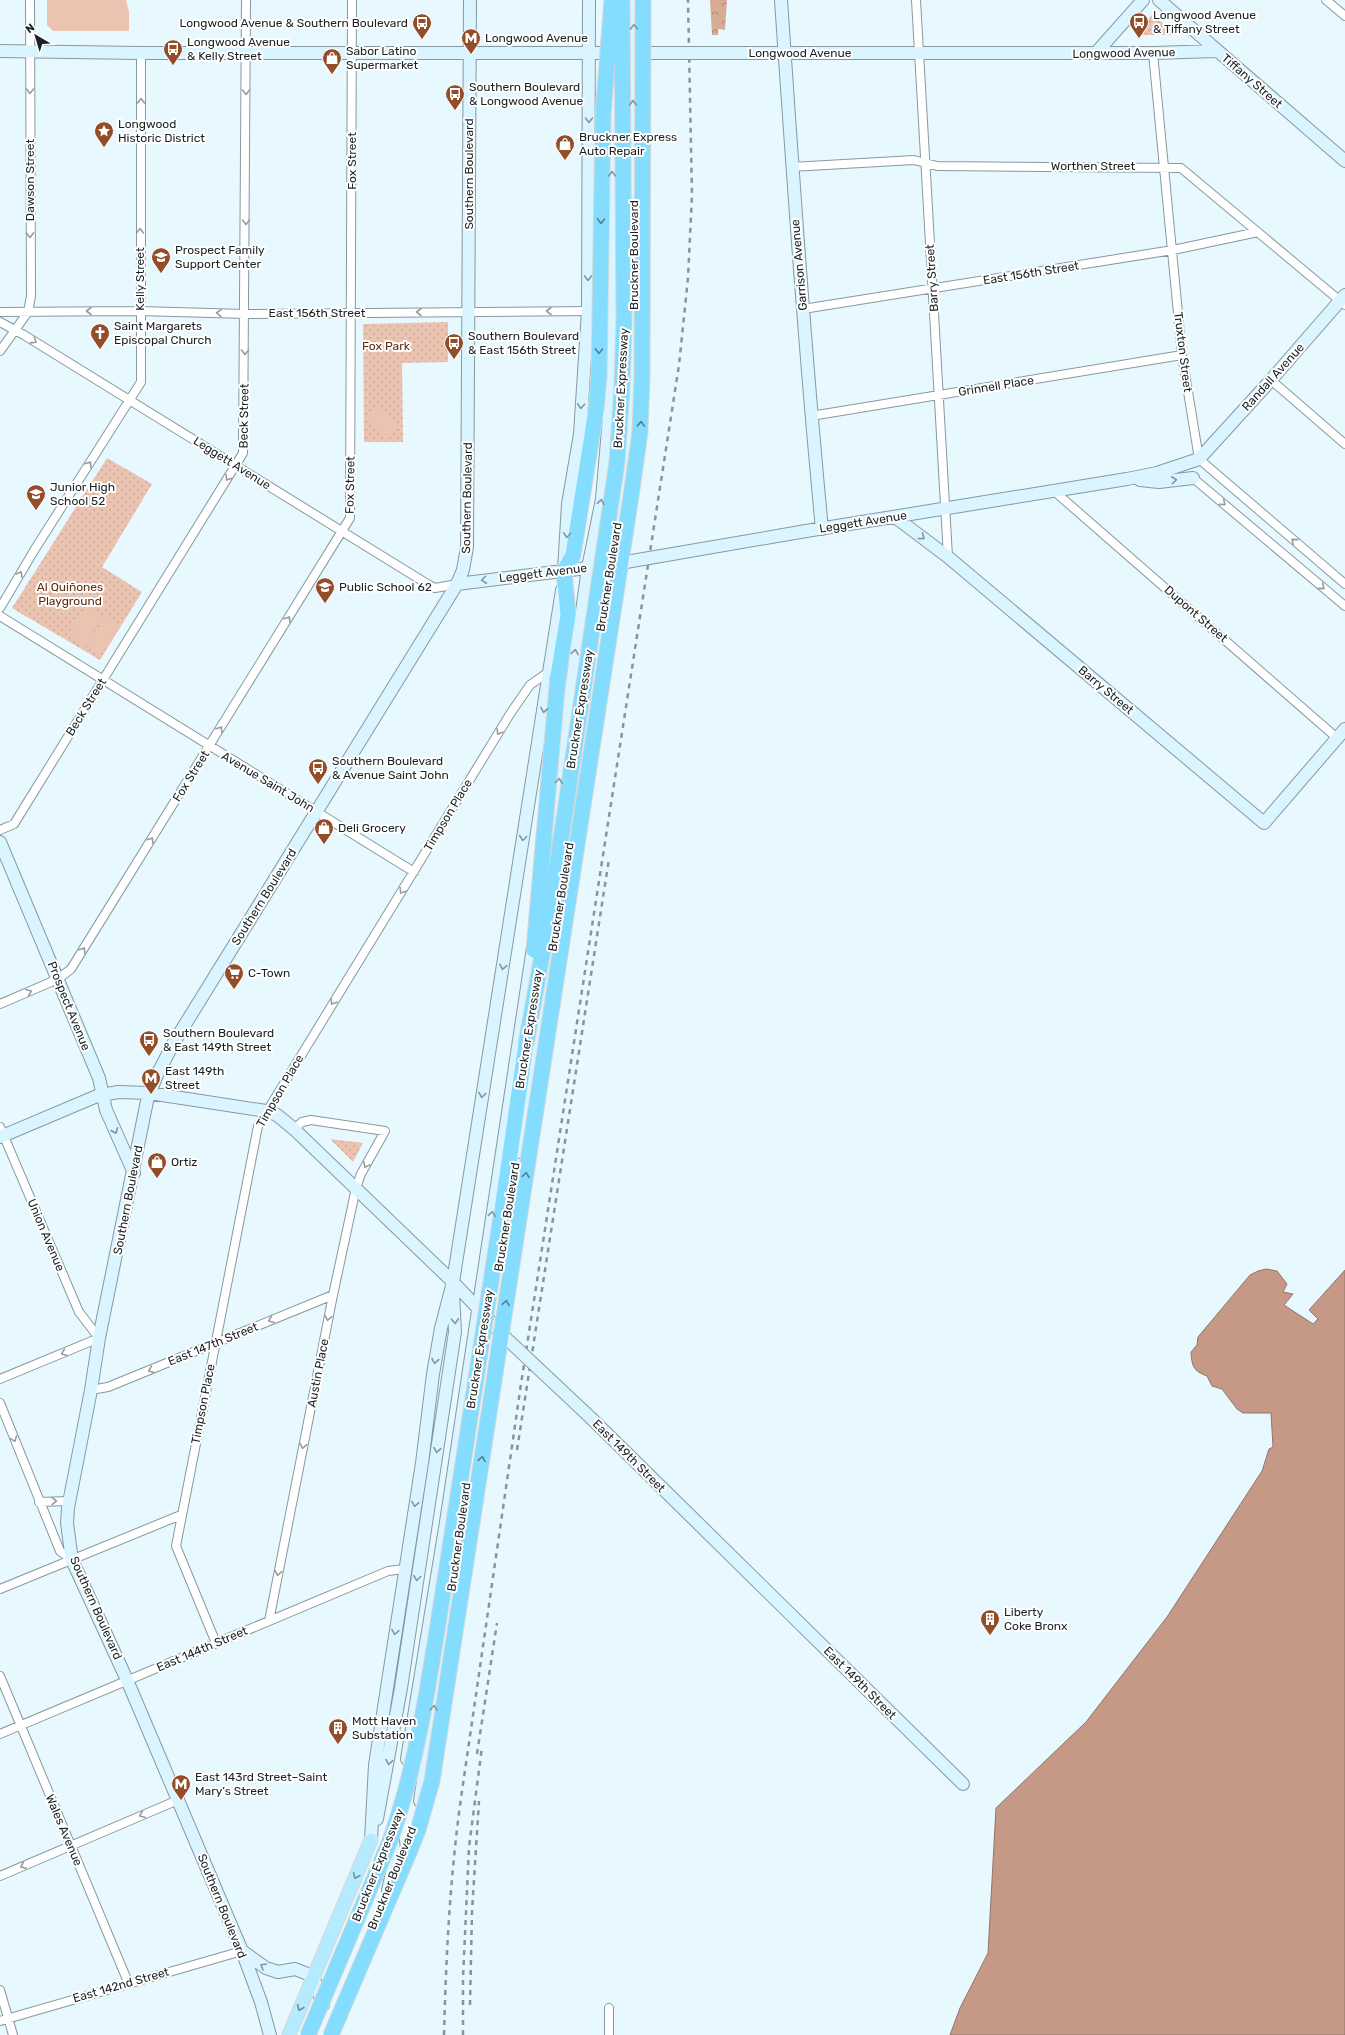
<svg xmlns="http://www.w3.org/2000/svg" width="1345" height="2035" viewBox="0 0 1345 2035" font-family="Rubik,sans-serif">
	<defs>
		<pattern id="green-dots" width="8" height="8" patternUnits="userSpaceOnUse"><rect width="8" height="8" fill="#ebc3b1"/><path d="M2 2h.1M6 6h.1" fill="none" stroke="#c9a798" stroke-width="1.8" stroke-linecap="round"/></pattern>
		<pattern id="forest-crowns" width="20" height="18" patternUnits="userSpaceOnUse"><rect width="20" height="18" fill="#d8ab97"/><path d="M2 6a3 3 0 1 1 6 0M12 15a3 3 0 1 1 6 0" fill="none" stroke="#ae8b7b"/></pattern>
	</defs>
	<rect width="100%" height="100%" fill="#e8f8ff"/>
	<path fill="url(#green-dots)" d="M1152,15L1172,30V35H1139L1138,30Z
		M448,322V362L402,363L403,442H364L363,324Z
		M107,458L152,484L102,567L142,592L100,660L12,608Z
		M330,1139L363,1143L353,1162Z"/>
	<path fill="url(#forest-crowns)" d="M710,0H727L725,30L718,29V35H712Z"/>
	<path fill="#ebc3b1" d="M47,0H126L129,12V31H53L47,25Z
		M379,405L400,426L389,438L368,417Z
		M87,607L102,617L83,646L67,635Z
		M105,617L120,626L101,655L86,646Z"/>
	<path fill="#c59986" stroke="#927569" d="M1266,1269L1277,1271L1287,1284L1283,1292L1293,1294L1284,1305L1313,1324L1318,1319L1309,1310L1345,1270V2035H950L960,2008L988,1953L996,1808L1086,1722L1167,1617L1262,1471L1269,1449L1273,1447L1271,1413H1243L1237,1409L1222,1389L1212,1386L1207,1376C1193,1371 1192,1366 1191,1352L1197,1345L1198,1337L1250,1275L1258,1271Z"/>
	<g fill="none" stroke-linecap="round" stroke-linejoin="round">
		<g stroke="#8699a1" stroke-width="10">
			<path id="street" d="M916,0L948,557
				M1326,0L1345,16
				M1153,53L1182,355L1199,459L1345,584
				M791,167L914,160L937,166L1181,168L1345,305
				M803,309L1173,250L1258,232
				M0,312L139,311L246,314L593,311
				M0,322L24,335L429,585L435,588L457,584
				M0,351L28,312L31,296L30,0
				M1271,380L1345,444
				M811,416L1182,355
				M1193,478L1345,606
				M1054,491L1337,738
				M0,608L35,549L141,382V53
				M0,616L414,872
				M0,830L14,824L243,453L246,0
				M0,1004L58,979L71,969L350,518L352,0
				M0,1127L79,1312L99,1338L0,1379
				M91,1390L108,1387L333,1295
				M0,1403L60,1551L72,1560
				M39,1502L69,1501
				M0,1589L181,1515
				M269,1621L333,1295L356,1188L361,1174L385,1131L311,1120L302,1122L294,1129
				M216,1643L176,1546L258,1126L510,714L530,685L550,671
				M0,1676L128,1982
				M0,1734L388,1571L404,1569
				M0,1876L178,1800
				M0,1990L13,2035
				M609,2008V2035
				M0,2021L242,1951"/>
		</g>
		<g stroke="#8699a1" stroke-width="14">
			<path id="secondary" d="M781,0C793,176 805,353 822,529
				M1159,0L1345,161
				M0,51L141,53H617
				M635,53H680
				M721,53H1153L1216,51
				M1096,53L1143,0
				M1140,480L1159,482L1193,478
				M895,517L948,557L1264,823L1345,729
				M806,531L1127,479L1157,473L1199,459L1271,380L1345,295
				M564,570L568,504L580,434L588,311L589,0
				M457,584L595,567
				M551,834L588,568L602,499L610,406L612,311V104L615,45
				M0,842L99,1078L106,1110L134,1173
				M0,1137L97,1096L118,1092L149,1093L266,1111L277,1115L294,1129L453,1282L506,1338
				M518,1152L564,881L629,437L635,310L633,0
				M592,1419L963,1784
				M407,1759L446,1522L534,941
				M420,1801L461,1526
				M377,1819L401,1688L455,1332L453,1294
				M371,1840L375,1765L422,1463L433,1374L441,1328L453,1282L562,590
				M388,1890L395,1860L393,1840
				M242,1951L266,1968L278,1972L295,1969L313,1976L323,2005
				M270,2035L261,2002L242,1951L127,1680L72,1560L67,1523L68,1508L91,1390L99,1338L147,1101L156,1077L173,1044L457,584L463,570L467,547L470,0"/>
		</g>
		<g stroke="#d6d7d8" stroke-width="15">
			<path id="primary" d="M289,2035L371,1840"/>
		</g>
		<g stroke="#d6d7d8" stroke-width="17">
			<path id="highway" d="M558,676L568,615L564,571L573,555L596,410
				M501,1217L526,1044"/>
		</g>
		<use href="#street" stroke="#fff" stroke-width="8"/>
		<use href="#secondary" stroke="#daf5ff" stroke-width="12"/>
		<use href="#primary" stroke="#b5ebff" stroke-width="13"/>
		<use href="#highway" stroke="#84ddff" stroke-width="15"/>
		<path stroke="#889499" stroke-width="2.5" stroke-dasharray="5 5" stroke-linecap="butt" d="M517,1450L609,859
			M477,1754L497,1623
			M470,2005L472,1911L479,1801
			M444,2035C446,1956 450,1877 461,1798L521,1384L679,365L688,278L692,195L688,0
			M463,2035V1978L469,1847L482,1747"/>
		<g stroke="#8699a1" stroke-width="14" stroke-linecap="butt">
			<path id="secondary-bridge" d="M680,53H721
				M626,562L806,531
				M508,1340L592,1419"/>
		</g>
		<g stroke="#d6d7d8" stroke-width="17" stroke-linecap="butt">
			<path id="highway-bridge" d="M596,410L599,377L603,115L612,0
				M534,950L558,676
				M526,1044L551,906L617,462L622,387L624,319L622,0
				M308,2035L390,1841C421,1753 432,1659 447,1567C465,1450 483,1333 501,1217
				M331,2035L408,1855L418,1830L432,1781L631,496L640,432L642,377L643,0"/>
		</g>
		<use href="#secondary-bridge" stroke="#daf5ff" stroke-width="12"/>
		<use href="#highway-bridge" stroke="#84ddff" stroke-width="15"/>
	</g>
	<defs><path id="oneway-chevron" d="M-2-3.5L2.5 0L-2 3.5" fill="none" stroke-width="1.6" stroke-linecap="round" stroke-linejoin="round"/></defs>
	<g stroke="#84969d">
		<use href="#oneway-chevron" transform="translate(634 27) rotate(-91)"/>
		<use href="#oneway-chevron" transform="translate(633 103) rotate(-90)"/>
		<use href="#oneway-chevron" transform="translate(589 120) rotate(90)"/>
		<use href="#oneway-chevron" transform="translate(612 174) rotate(-90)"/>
		<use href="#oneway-chevron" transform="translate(588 278) rotate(90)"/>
		<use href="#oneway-chevron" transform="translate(581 406) rotate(94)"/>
		<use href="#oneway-chevron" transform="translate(1174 480) rotate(-6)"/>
		<use href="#oneway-chevron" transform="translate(601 502) rotate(-80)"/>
		<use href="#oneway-chevron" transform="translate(567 535) rotate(93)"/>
		<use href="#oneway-chevron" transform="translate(922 537) rotate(37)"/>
		<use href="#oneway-chevron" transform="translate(484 580) rotate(173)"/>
		<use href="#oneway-chevron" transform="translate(575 652) rotate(-81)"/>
		<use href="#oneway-chevron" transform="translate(544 710) rotate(100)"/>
		<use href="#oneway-chevron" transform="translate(559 781) rotate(-82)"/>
		<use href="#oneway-chevron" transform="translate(523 838) rotate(98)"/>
		<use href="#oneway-chevron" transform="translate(503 967) rotate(100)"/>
		<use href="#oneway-chevron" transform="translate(482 1095) rotate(99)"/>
		<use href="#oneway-chevron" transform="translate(115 1131) rotate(67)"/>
		<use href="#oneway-chevron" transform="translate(492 1214) rotate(-82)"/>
		<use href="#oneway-chevron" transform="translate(455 1321) rotate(87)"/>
		<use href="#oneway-chevron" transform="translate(435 1361) rotate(100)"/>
		<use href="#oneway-chevron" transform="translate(437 1450) rotate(99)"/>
		<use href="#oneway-chevron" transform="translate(415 1504) rotate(99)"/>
		<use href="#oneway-chevron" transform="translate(417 1578) rotate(98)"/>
		<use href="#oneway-chevron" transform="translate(395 1632) rotate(99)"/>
		<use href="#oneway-chevron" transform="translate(434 1708) rotate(-82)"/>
		<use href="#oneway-chevron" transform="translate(389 1762) rotate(99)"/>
		<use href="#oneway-chevron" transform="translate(263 1966) rotate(-150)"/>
	</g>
	<g stroke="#989c9d">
		<use href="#oneway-chevron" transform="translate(30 91) rotate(91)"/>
		<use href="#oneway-chevron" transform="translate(246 92) rotate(90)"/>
		<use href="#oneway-chevron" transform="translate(141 101) rotate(-90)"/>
		<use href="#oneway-chevron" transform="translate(246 222) rotate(90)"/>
		<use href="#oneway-chevron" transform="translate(140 231) rotate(-90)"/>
		<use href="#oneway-chevron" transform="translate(30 235) rotate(89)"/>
		<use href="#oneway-chevron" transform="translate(89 311) rotate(180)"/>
		<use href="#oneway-chevron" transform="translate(549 311) rotate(180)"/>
		<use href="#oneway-chevron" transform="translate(419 312) rotate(180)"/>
		<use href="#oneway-chevron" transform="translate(219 313) rotate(-179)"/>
		<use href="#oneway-chevron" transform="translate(34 341) rotate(32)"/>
		<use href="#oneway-chevron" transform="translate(245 352) rotate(91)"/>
		<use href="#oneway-chevron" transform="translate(89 464) rotate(-58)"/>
		<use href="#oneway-chevron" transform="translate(228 478) rotate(122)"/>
		<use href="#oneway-chevron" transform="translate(1223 503) rotate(40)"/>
		<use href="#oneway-chevron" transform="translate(1294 541) rotate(-139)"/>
		<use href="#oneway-chevron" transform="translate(20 574) rotate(-59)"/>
		<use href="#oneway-chevron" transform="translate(1322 587) rotate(40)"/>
		<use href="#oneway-chevron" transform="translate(288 619) rotate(-58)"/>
		<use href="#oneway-chevron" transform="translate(220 729) rotate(-58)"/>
		<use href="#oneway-chevron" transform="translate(499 732) rotate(121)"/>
		<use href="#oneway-chevron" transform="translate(151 840) rotate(-58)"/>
		<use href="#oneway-chevron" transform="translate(402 891) rotate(122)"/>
		<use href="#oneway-chevron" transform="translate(83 950) rotate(-58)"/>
		<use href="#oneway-chevron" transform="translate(29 992) rotate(-23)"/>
		<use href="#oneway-chevron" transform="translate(333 1002) rotate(122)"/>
		<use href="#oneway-chevron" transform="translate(366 1165) rotate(119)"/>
		<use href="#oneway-chevron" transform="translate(328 1318) rotate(101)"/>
		<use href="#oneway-chevron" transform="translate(271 1320) rotate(158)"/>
		<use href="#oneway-chevron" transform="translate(64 1353) rotate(157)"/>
		<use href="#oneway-chevron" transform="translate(151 1370) rotate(158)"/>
		<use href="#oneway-chevron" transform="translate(14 1439) rotate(68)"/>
		<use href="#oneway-chevron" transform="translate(303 1446) rotate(101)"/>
		<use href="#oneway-chevron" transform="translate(54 1501) rotate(-1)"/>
		<use href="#oneway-chevron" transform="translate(278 1573) rotate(101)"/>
		<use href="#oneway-chevron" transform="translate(142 1815) rotate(157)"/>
		<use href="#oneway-chevron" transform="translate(23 1866) rotate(156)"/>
	</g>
	<g stroke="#508092">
		<use href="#oneway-chevron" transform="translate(601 221) rotate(91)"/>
		<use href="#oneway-chevron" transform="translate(599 351) rotate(91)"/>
		<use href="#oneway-chevron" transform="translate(641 424) rotate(-88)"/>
		<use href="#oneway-chevron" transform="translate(526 1175) rotate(-81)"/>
		<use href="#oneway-chevron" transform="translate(506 1303) rotate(-81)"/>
		<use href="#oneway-chevron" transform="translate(482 1459) rotate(-81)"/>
	</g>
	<g stroke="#70919d">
		<use href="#oneway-chevron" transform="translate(356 1876) rotate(113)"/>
		<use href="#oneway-chevron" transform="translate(300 2008) rotate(113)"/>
	</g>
	<defs>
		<g id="bus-pin" transform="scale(1)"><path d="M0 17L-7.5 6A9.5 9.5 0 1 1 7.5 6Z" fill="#944d29" stroke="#fff"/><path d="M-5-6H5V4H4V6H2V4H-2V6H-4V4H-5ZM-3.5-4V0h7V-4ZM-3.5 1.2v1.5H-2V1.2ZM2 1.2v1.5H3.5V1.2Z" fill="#fff"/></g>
		<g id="metro-pin" transform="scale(1)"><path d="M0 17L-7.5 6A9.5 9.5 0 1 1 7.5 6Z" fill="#944d29" stroke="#fff"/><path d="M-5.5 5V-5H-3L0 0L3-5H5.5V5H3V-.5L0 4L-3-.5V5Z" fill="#fff"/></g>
		<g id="shop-pin" transform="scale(1)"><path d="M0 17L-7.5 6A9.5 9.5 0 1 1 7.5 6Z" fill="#944d29" stroke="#fff"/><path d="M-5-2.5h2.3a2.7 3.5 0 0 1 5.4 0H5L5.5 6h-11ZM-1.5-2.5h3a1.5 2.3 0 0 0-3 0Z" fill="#fff"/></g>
		<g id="sight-pin" transform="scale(1)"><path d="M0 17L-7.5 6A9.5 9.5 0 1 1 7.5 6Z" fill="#944d29" stroke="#fff"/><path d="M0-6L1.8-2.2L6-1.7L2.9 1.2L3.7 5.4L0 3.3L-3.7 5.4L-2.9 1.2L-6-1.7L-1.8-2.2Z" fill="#fff"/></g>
		<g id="school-pin" transform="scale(1)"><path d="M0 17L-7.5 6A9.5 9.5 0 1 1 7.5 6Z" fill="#944d29" stroke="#fff"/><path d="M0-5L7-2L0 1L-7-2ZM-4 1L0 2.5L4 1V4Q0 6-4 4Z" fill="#fff"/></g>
		<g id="church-pin" transform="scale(1)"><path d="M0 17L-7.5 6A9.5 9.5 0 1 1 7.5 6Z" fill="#944d29" stroke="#fff"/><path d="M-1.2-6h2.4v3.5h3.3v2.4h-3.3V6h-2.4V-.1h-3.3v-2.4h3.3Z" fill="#fff"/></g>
		<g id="supermarket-pin" transform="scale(1)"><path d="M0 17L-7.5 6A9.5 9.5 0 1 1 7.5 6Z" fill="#944d29" stroke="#fff"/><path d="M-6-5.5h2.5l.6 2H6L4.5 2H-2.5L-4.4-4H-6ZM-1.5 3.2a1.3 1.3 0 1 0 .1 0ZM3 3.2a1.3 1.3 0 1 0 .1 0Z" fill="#fff"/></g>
		<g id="building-pin" transform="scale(1)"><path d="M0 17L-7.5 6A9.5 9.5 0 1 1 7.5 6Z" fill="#944d29" stroke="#fff"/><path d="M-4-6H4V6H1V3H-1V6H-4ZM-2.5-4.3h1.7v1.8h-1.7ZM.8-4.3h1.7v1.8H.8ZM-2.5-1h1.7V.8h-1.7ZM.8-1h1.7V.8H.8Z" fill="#fff"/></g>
	</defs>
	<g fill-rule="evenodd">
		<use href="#bus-pin" x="1139" y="22"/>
		<use href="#bus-pin" x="422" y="23"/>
		<use href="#metro-pin" x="471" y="38"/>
		<use href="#bus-pin" x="173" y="49"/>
		<use href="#shop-pin" x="332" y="58"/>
		<use href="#bus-pin" x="455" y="94"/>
		<use href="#sight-pin" x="104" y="131"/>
		<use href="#shop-pin" x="565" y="144"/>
		<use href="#school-pin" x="161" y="257"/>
		<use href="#church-pin" x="100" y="333"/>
		<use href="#bus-pin" x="454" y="343"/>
		<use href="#school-pin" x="36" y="494"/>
		<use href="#school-pin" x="325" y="587"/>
		<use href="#bus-pin" x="318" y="768"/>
		<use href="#shop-pin" x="324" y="828"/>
		<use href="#supermarket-pin" x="234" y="973"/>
		<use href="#bus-pin" x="149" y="1040"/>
		<use href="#metro-pin" x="151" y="1078"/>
		<use href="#shop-pin" x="157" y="1162"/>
		<use href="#building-pin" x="990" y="1619"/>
		<use href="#building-pin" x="338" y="1728"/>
		<use href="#metro-pin" x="181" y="1784"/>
	</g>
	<g text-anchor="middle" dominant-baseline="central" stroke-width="4" stroke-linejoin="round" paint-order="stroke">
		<g font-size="12" fill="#1b2225" stroke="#fff" text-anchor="start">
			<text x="1153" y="15">Longwood Avenue<tspan x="1153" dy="14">&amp; Tiffany Street</tspan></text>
			<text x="408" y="23" text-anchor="end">Longwood Avenue &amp; Southern Boulevard</text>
			<text x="485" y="38">Longwood Avenue</text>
			<text x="187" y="42">Longwood Avenue<tspan x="187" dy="14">&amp; Kelly Street</tspan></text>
			<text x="346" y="51">Sabor Latino<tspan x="346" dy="14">Supermarket</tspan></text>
			<text x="469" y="87">Southern Boulevard<tspan x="469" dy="14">&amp; Longwood Avenue</tspan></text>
			<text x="118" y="124">Longwood<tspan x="118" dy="14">Historic District</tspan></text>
			<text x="579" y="137">Bruckner Express<tspan x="579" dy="14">Auto Repair</tspan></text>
			<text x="175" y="250">Prospect Family<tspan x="175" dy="14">Support Center</tspan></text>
			<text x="114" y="326">Saint Margarets<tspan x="114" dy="14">Episcopal Church</tspan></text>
			<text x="468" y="336">Southern Boulevard<tspan x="468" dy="14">&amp; East 156th Street</tspan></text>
			<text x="50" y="487">Junior High<tspan x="50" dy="14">School 52</tspan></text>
			<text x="339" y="587">Public School 62</text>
			<text x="332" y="761">Southern Boulevard<tspan x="332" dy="14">&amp; Avenue Saint John</tspan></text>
			<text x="338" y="828">Deli Grocery</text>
			<text x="248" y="973">C-Town</text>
			<text x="163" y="1033">Southern Boulevard<tspan x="163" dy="14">&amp; East 149th Street</tspan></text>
			<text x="165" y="1071">East 149th<tspan x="165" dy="14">Street</tspan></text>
			<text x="171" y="1162">Ortiz</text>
			<text x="1004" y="1612">Liberty<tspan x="1004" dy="14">Coke Bronx</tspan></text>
			<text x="352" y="1721">Mott Haven<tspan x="352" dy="14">Substation</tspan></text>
			<text x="195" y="1777">East 143rd Street–Saint<tspan x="195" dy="14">Mary’s Street</tspan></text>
		</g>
		<g font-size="12" fill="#1b2225" stroke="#fff">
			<text x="800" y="53">Longwood Avenue</text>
			<text transform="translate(1124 53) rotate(-1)">Longwood Avenue</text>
			<text transform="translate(1252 81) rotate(41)">Tiffany Street</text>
			<text transform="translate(352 161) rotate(-90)">Fox Street</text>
			<text x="1093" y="166">Worthen Street</text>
			<text transform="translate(469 174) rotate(-90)">Southern Boulevard</text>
			<text transform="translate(30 180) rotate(-90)">Dawson Street</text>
			<text transform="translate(634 255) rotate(-90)">Bruckner Boulevard</text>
			<text transform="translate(799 265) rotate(-95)">Garrison Avenue</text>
			<text transform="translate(1031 273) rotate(-9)">East 156th Street</text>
			<text transform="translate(932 278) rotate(-94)">Barry Street</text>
			<text transform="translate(140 279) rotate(-90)">Kelly Street</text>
			<text x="317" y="313">East 156th Street</text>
			<text transform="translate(1183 352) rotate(83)">Truxton Street</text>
			<text transform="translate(1273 377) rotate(-48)">Randall Avenue</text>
			<text transform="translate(996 386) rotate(-9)">Grinnell Place</text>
			<text transform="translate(621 388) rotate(-87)">Bruckner Expressway</text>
			<text transform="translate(244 416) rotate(-89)">Beck Street</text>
			<text transform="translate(232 463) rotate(32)">Leggett Avenue</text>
			<text transform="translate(350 485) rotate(-89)">Fox Street</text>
			<text transform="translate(467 498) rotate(-89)">Southern Boulevard</text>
			<text transform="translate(863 522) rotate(-9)">Leggett Avenue</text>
			<text transform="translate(543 573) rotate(-7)">Leggett Avenue</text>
			<text transform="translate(609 577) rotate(-81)">Bruckner Boulevard</text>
			<text transform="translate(1196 614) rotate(41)">Dupont Street</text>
			<text transform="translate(1106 690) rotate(40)">Barry Street</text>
			<text transform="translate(86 707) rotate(-58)">Beck Street</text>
			<text transform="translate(580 709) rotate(-81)">Bruckner Expressway</text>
			<text transform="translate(191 776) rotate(-58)">Fox Street</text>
			<text transform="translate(268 782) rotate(31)">Avenue Saint John</text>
			<text transform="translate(448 815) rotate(-59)">Timpson Place</text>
			<text transform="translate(264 897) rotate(-58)">Southern Boulevard</text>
			<text transform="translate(561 897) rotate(-81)">Bruckner Boulevard</text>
			<text transform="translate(69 1006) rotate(68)">Prospect Avenue</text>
			<text transform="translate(529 1029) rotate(-81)">Bruckner Expressway</text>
			<text transform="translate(280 1091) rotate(-60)">Timpson Place</text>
			<text transform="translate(128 1200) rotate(-79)">Southern Boulevard</text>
			<text transform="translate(507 1217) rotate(-81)">Bruckner Boulevard</text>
			<text transform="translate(46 1235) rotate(67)">Union Avenue</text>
			<text transform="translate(213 1344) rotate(-22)">East 147th Street</text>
			<text transform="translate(480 1349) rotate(-81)">Bruckner Expressway</text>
			<text transform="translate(318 1373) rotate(-79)">Austin Place</text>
			<text transform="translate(203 1404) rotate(-79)">Timpson Place</text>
			<text transform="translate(629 1456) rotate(45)">East 149th Street</text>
			<text transform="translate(459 1537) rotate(-82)">Bruckner Boulevard</text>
			<text transform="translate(96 1608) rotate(66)">Southern Boulevard</text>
			<text transform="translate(202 1649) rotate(-23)">East 144th Street</text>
			<text transform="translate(860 1683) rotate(45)">East 149th Street</text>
			<text transform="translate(64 1830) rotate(67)">Wales Avenue</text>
			<text transform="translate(378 1865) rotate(-68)">Bruckner Expressway</text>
			<text transform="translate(392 1878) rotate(-68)">Bruckner Boulevard</text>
			<text transform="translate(222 1906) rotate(68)">Southern Boulevard</text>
			<text transform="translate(121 1985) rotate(-16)">East 142nd Street</text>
		</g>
		<g font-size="12" fill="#60290a" stroke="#fff">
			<text x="386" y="346">Fox Park</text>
			<text x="70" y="587">Al Quiñones<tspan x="70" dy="14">Playground</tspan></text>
		</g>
	</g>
	<g transform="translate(36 36) rotate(322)" stroke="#ffffff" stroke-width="3" paint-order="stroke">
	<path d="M0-3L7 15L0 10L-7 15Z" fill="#1b2225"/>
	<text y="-6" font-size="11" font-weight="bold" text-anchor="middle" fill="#1b2225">N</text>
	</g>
</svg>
